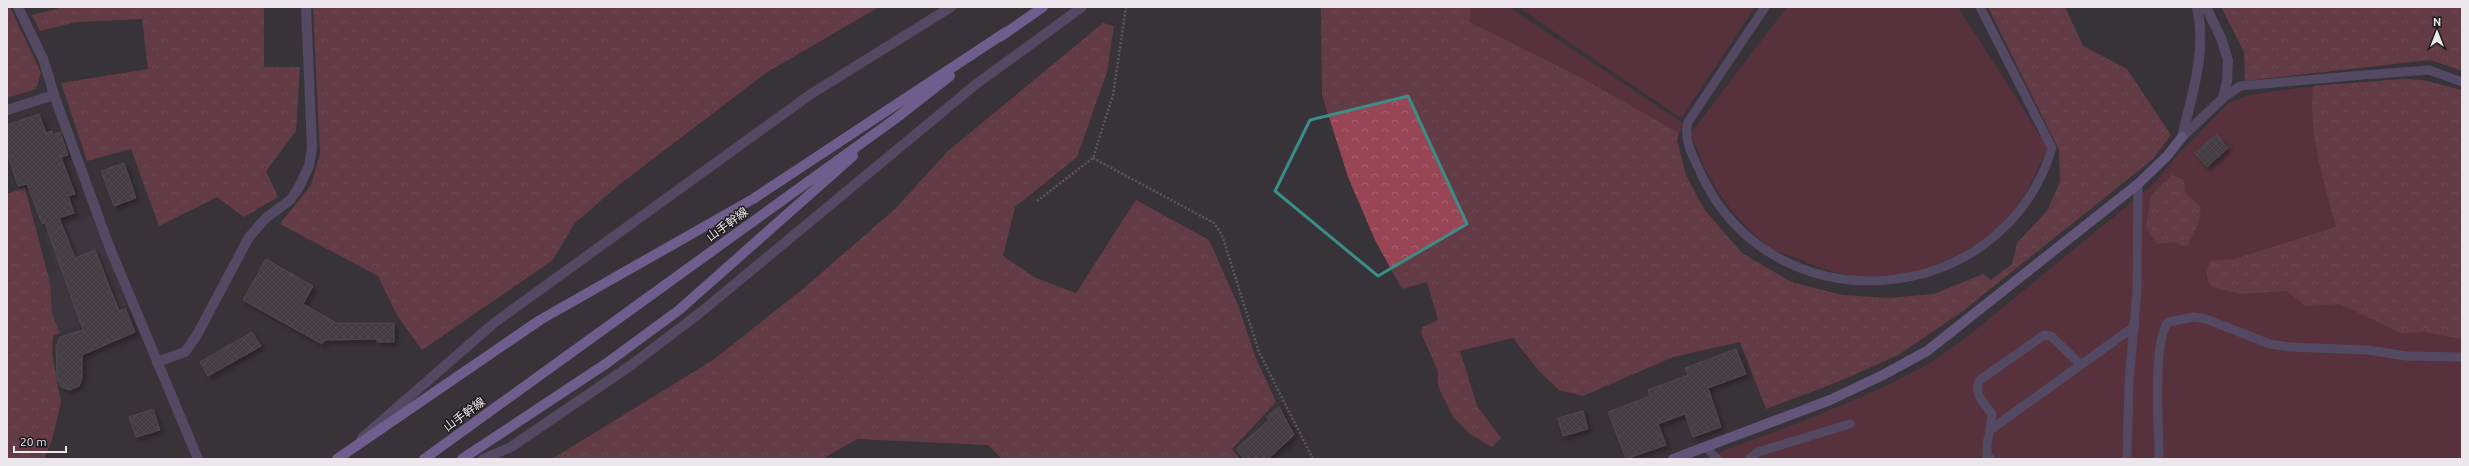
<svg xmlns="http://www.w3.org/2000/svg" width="2469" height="466" viewBox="0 0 2469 466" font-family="Ubuntu,'Noto Sans JP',sans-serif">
	<defs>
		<pattern id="forest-crowns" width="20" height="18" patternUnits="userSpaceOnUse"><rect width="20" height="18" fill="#984655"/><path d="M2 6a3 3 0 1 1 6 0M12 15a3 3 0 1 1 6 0" fill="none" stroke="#a7616e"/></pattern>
		<pattern id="building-cross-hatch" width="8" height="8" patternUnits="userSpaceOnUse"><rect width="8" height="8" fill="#534a4f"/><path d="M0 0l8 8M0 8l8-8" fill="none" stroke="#6c6468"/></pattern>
		<filter id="shadow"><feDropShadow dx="3.5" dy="3.5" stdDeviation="2" flood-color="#0009"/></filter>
	</defs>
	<rect width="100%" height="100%" fill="#383339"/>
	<path fill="#433a45" d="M92,216L127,305L60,333L52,314L48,274L58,270L44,234Z"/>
	<path fill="#7d3140" d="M1471,7H1514L1513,10L1684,124L1679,133L1584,79L1468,22Z
		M1525,7H1755L1681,118L1522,10Z
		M1787,7H1958L2048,148C2037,170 2027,195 2011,214C1982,250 1915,281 1869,278C1844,276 1821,269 1799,259C1789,255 1776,252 1768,246C1727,212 1708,182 1691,133Z
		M2403,79L2422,80L2462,90V459H1701L1814,417L1886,386L1932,362L1972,333L2156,182L2173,160L2228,103L2249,95L2297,88Z"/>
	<path fill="url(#forest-crowns)" d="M7,7H10L41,73L36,89L7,98Z
		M64,7H264V67H300L296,131L266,171L278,197L244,217L217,197L159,226L131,149L87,161L61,83L148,69L142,19L76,22L40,31L32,15Z
		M313,7H879L766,73L620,184L574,224L553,260L422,350L397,315L378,276L280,224L311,185L320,154Z
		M1321,7H1471L1469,22L1584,79L1679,133L1677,141L1686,175L1704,209L1742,253L1791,282L1842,295L1888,298L1934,294L1983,274L1991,280L2012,264L2017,243L2047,211L2060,182L2059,150L1988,7H2065L2083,46L2127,69L2171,135L2153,159L1959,314L1898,355L1840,381L1766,409L1740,342L1673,357L1583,396L1559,390L1538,370L1513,338L1460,351L1477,406L1501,438L1492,447L1470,434L1453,417L1438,386V371L1421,333L1423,327L1438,320L1427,282L1402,289L1375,240L1348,177L1322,95Z
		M2221,7H2462V71L2430,60L2245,81L2244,52Z
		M1103,23L1114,26L1107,72L1077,157L1015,207L1003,256L1034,277L1076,293L1136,200L1209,240L1238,305L1255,356L1276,402L1232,449L1240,459H1002L988,445L857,439L822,459H552L713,360L804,288L895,209L948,151Z
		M2403,79L2422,80L2462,90V339L2424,332L2401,333L2340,304L2306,306L2287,291L2241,294L2212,287C2205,278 2206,271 2210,261L2235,259L2336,227C2324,181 2308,134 2313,86Z
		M2172,175L2184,180L2185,193L2201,207L2199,222L2187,246H2182L2176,242L2157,244L2146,228L2151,196Z
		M25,188L50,283L52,314L60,333L53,336L52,354L61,402L52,440L44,459H7V194Z"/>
	<path fill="url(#building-cross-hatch)" stroke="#6c6368" filter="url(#shadow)" d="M39,114L46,133L52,131L53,135L60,132L68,155L61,157L75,194L68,196L74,213L59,218L75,258L95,250L119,311L125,308L135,332L82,355V378L79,386L70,390L61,387L57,378L56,346L60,337L83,330L45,223L42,224L27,184L18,186L7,152V125Z
		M2217,135L2228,148L2207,167L2195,153Z
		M124,163L136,198L114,206L101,171Z
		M266,259L313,286L303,304L337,323H394V342H377V339L325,340L322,344L243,300Z
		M252,332L261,346L208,376L200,362Z
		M1736,349L1746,374L1708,388L1721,427L1693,437L1685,414L1658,424L1666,445L1626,459L1608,412L1650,396L1648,390L1688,375L1685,368Z
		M1279,407L1294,435L1268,459H1244L1236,449L1269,420L1266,417Z
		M153,409L160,430L136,437L129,417Z
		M1583,411L1588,429L1563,436L1558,418Z"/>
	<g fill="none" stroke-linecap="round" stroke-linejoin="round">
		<path stroke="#868287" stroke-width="2.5" stroke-dasharray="2 2" stroke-linecap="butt" d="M1093,158L1214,223L1222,235L1259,352L1313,459
			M1037,201L1093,158L1113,95L1126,7"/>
		<path stroke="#736495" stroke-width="9" d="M1765,7L1688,122C1683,141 1694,158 1702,176C1775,329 2003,310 2052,148L1980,7
			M2223,98L2240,86L2363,75L2429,70L2462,82
			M1990,430L1992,414C1985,404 1972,393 1980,380L2044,335L2051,336L2080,364
			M1706,447L1717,459
			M1749,459L1758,452L1850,424
			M1991,459L1987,456V444L1990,430L2135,326
			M2127,459L2129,383L2137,290L2138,184
			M2159,459C2159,430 2152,343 2168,322L2194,317L2206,319L2270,344L2290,347L2367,350L2407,356L2462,357"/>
		<path stroke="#736495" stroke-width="10" d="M18,7L44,61L54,95L109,246L198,459
			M7,110L54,95
			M2182,137L2223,98L2227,81L2228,60L2221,38L2206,7
			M2182,137C2192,95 2207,50 2197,7
			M157,362L185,352L197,335L249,237L266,218L290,200L299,187L309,166L312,148L306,7
			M362,438L494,323L811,94L951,7
			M483,459L511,447L630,366L701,312L975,85L1082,7"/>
		<path stroke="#977ecb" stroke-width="10" d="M1673,459L1830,400L1883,375L1927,351L2138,184L2167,156L2182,137"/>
		<path stroke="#b291f5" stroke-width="10" d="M1000,37L1043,7
			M337,459L540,320L753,199L1006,32
			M424,459L895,119L950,76
			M462,459L607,363L679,310L853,156"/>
	</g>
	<path d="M0 0H2469V466H0ZM1408,96L1467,224L1378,276L1275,191L1310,120Z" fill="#383339" fill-opacity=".55" fill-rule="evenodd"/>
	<path fill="none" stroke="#3b8d87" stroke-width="3" stroke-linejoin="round" d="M1408,96L1467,224L1378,276L1275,191L1310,120Z"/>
	<g text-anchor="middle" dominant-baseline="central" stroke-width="3" stroke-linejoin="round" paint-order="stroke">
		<g font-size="12" fill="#ebe7ec" stroke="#1e1b1e">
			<text transform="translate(727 224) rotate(-36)">山手幹線</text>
			<text transform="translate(464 414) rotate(-36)">山手幹線</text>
		</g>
	</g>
	<rect width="2469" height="466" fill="none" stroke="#ebe7ec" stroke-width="16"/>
	<g transform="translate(2437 32)" stroke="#1e1b1e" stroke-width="3" paint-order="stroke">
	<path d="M0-3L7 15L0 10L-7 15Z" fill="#ebe7ec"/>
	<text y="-6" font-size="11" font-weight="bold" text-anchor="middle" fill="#ebe7ec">N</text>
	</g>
	<path d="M14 446v6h52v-6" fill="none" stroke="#ebe7ec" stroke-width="2"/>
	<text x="20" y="446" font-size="12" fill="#ebe7ec" stroke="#1e1b1e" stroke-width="3" paint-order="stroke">20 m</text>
</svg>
